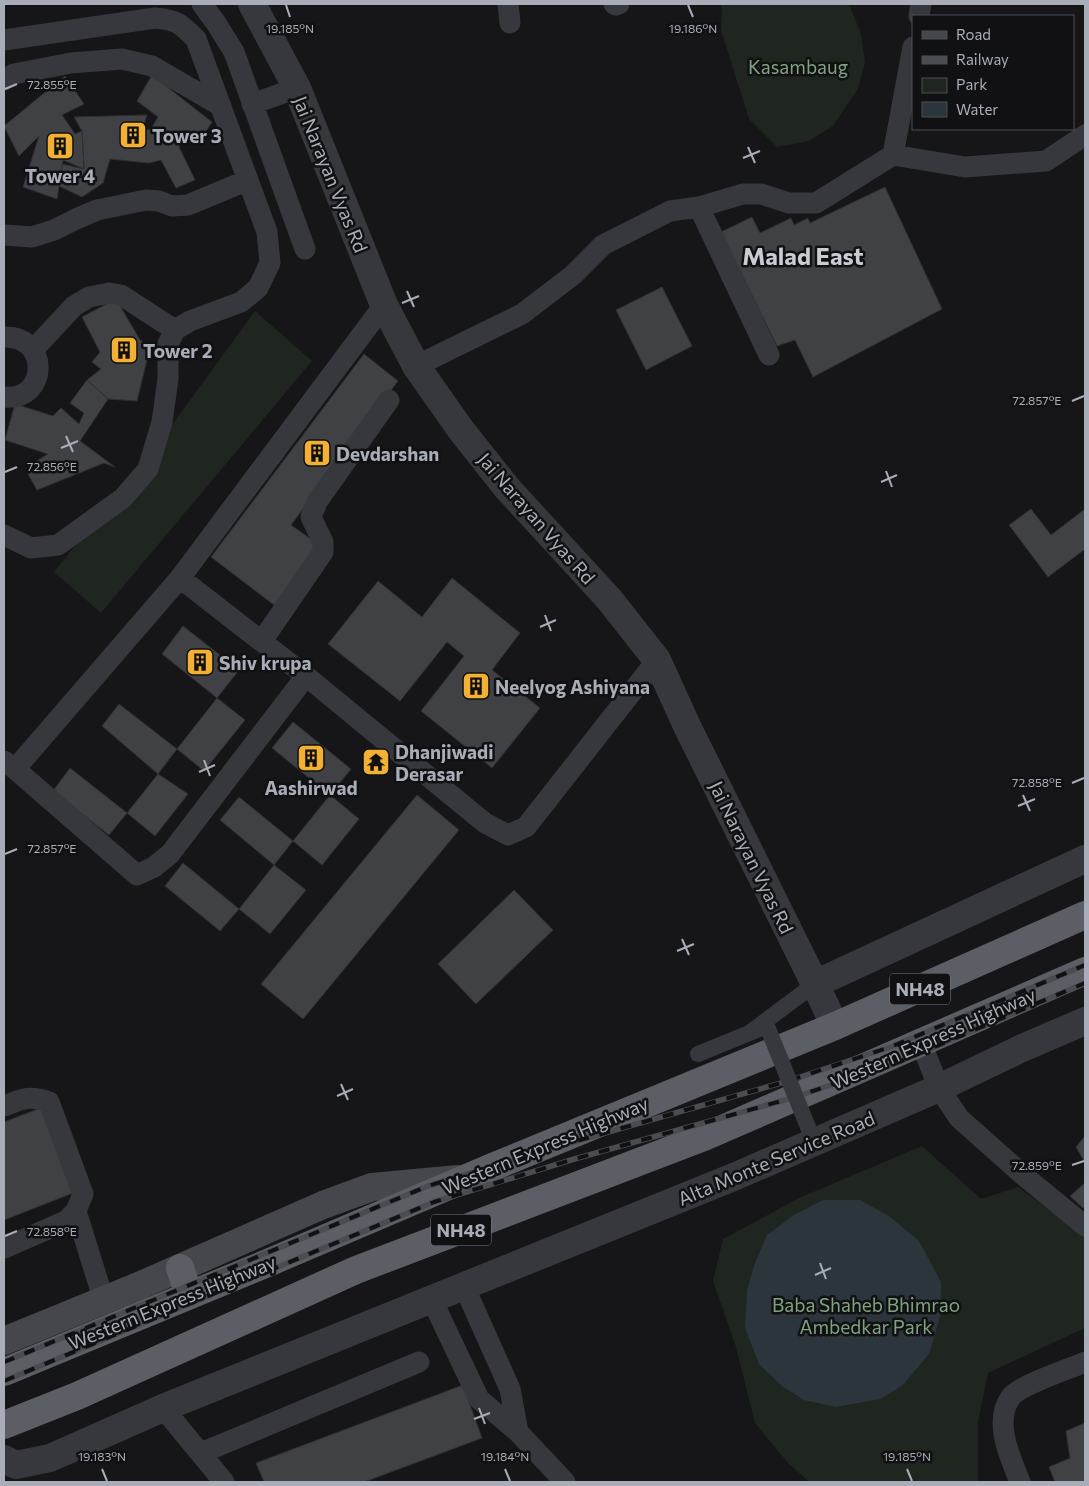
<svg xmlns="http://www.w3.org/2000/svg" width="1089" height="1486" viewBox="0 0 1089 1486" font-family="Commissioner,sans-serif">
	<rect width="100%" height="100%" fill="#161618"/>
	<path fill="#1e261f" d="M722,4H849L861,34L865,62L858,89L833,126L809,141L777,147L749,119L721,30Z
		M255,311L312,361L101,613L54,572L164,436Z
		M922,1146L981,1199L1018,1187L1085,1235V1328L988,1373L978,1422V1482H809L788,1463L755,1423L736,1347L713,1281L723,1239L799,1198Z"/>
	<path fill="#2c353c" d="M823,1200H860L889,1216L919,1241L941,1282V1313L929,1354L902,1386L880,1399L836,1407L804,1400L783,1387L759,1364L745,1328L747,1290L755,1263L767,1235L794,1215Z"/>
	<path fill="#404145" stroke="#303034" d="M152,75L212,122L201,139L185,130L179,147L195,180L176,188L161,160L149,163L110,159L103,183L82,197L59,186L62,164L84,169L82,131L74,117L147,115L142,131L151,129L158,117L137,101Z
		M65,76L84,104L62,115L75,134L82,131L84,169L63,160L57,199L23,187L39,136L19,156L4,126Z
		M885,187L942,309L813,377L795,340L777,346L721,232L752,217L760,233L791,218L794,225L808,218L810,223Z
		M662,287L692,346L646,370L616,310Z
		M116,299L140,340L150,347L137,401L108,399L87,380L101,369L92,362L100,352L82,317Z
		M364,354L398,381L291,525L322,547L278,608L211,557Z
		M87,380L108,399L80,441L115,467L104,463L37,490L28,474L35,462L48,454L5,440L15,404L53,416L61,408L79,424L84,413L70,403Z
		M1031,509L1051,535L1085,509V549L1048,577L1009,525Z
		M452,578L520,633L492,670L540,708L492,768L421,711L464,656L447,642L400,701L328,644L378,581L422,617Z
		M183,626L239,670L217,698L162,654Z
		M217,698L245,720L204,771L177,749Z
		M119,704L177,749L158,774L102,726Z
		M293,722L351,769L330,795L272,748Z
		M70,768L127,813L109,835L53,791Z
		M158,774L188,794L155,836L127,813Z
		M330,795L359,819L322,865L293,841Z
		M417,795L459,830L303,1019L261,984Z
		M239,797L293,841L274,865L220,820Z
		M183,863L239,909L220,931L165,886Z
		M274,865L306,890L270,934L239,909Z
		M514,890L553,930L476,1004L438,964Z
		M46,1106L78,1191L4,1220V1122Z
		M1085,1136V1160L1084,1161L1076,1147Z
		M1085,1183V1205L1083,1208L1070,1196Z
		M463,1385L482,1438L364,1482H264L256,1463Z
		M1085,1423V1482H1055L1049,1467L1070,1458L1066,1431Z"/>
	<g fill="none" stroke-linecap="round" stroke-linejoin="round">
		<path stroke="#37383d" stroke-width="16" d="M752,1031L815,984"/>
		<path stroke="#37383d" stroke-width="21" d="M202,4L216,23L234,52L305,249
			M508,4L510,23
			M614,4L616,5L619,4
			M919,16L921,4
			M4,40L155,18C177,20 180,23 196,39L267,232L270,263L258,288L241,302L190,321L175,330L168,344V379L162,422L148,469L123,498L58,545L31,548L4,535
			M4,80L14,74L71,63L122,59L152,66L221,106
			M252,104L297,88
			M893,155L965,167L1046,161L1085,135
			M699,207L769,355
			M4,235L32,237L54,230L76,219L97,210L146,200L159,201L172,206L188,205L248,180
			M4,337C51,336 48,402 4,397
			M33,350L74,306L89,297L109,293L121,295L175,330
			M416,366L522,314L573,275L603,245L670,211L699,207L743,194H761L789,203H816L893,155L913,47
			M180,578L306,676L485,823L508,835L526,827L657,660
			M262,641L323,552V542L311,517L317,502L389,400
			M4,761L15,769L137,875L154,867L170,854L306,676
			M15,769L180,578L384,305
			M921,1043L939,1088L959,1118L1023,1175L1085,1226
			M4,1106C22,1099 29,1095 49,1102L83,1194L76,1211L66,1221L4,1248
			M76,1211L104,1301
			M464,1286L510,1389L518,1432
			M432,1300L479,1399L518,1432L565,1482
			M163,1408L224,1482
			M201,1453L419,1362
			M1020,1482C1010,1457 993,1421 1011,1397C1020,1385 1069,1369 1085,1362"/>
		<path stroke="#37383d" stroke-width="28" d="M252,4L297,88L384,305L416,366L461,430L507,488L609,599L657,660L687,726L815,984L835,1026
			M815,984L1085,859
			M4,1459L16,1465L50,1458L163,1408L736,1176L939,1088L1018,1050L1085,1021"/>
		<path stroke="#45474d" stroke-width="28" d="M4,1341L141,1285L323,1205L372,1187L458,1179"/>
		<path stroke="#5b5e65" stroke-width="28" d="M180,1268L189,1295
			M4,1372L270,1262L495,1166L835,1026L1085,915
			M4,1425L77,1396L356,1270L704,1137L1085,971"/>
		<g stroke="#4a4c52" stroke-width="5.5">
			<path id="rail" d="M4,1362L428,1186L566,1144L788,1081L893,1046L1085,965
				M4,1381L434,1202L571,1160L792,1098L899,1062L1085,983"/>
		</g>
		<use href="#rail" stroke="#111113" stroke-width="4" stroke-dasharray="11" stroke-linecap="butt"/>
		<path stroke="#37383d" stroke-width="16" d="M698,1054L767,1026L812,1137L868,1119"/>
	</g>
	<path fill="none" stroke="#a8adb8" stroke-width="2" d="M286,5L290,17M688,5L693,17M5,89L17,84M748,147L755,163M743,158L760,151M407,291L414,307M402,303L419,296M1072,401L1084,396M66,436L73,452M61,448L78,441M886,471L892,487M5,472L17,467M881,482L897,475M545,615L551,631M540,627L556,620M204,760L210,776M199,772L215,765M1072,783L1084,778M1023,795L1030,811M1018,806L1035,799M5,854L17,849M682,939L689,955M677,951L694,944M341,1084L348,1100M337,1096L353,1089M1072,1165L1084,1161M5,1236L17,1231M820,1263L826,1279M815,1275L831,1268M479,1408L485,1424M474,1419L490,1413M102,1469L107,1481M505,1469L510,1481M907,1469L912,1481"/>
	<defs>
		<g id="building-square" transform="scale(1.4375)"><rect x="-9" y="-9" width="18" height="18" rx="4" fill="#f2b134" stroke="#111113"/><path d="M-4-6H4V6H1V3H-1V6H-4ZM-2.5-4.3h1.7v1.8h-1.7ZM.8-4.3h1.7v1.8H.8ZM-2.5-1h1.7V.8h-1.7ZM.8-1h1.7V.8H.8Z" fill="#111"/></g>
		<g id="temple-square" transform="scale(1.4375)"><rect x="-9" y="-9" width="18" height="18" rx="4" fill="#f2b134" stroke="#111113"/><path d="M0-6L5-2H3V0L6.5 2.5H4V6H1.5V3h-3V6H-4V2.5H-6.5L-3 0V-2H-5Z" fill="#111"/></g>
	</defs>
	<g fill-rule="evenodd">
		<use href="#building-square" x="133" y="135"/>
		<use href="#building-square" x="60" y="146"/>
		<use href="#building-square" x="124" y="350"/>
		<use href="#building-square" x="317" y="453"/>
		<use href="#building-square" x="200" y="662"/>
		<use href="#building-square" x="476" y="686"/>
		<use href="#building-square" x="311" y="758"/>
		<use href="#temple-square" x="376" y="762"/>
	</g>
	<g text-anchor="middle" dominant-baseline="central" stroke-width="5" stroke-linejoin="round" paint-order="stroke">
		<g fill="#111113" stroke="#7b7e86" stroke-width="1">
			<rect x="890" y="973.5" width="60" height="31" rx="4"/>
			<rect x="431" y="1214.5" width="60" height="31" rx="4"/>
		</g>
		<g font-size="18" font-weight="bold" fill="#a8adb8">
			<text x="920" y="989">NH48</text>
			<text x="461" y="1230">NH48</text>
		</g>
		<g font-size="19" fill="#7fa381" stroke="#111113">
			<text x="798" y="66">Kasambaug</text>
			<text x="866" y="1304">Baba Shaheb Bhimrao<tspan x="866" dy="22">Ambedkar Park</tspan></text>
		</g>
		<g font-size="19" font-weight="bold" fill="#a8adb8" stroke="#111113" text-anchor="start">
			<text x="152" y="135">Tower 3</text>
			<text x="60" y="175" text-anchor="middle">Tower 4</text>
			<text x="143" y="350">Tower 2</text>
			<text x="336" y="453">Devdarshan</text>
			<text x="219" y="662">Shiv krupa</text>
			<text x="495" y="686">Neelyog Ashiyana</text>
			<text x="395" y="751">Dhanjiwadi<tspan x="395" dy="22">Derasar</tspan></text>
			<text x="311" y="787" text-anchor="middle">Aashirwad</text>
		</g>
		<g font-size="19" fill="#a8adb8" stroke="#111113">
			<text transform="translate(331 174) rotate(68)">Jai Narayan Vyas Rd</text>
			<text transform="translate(537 518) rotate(49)">Jai Narayan Vyas Rd</text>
			<text transform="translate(752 857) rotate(64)">Jai Narayan Vyas Rd</text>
			<text transform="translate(933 1038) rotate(-24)">Western Express Highway</text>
			<text transform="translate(545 1145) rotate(-23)">Western Express Highway</text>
			<text transform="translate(776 1158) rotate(-23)">Alta Monte Service Road</text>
			<text transform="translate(172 1302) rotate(-22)">Western Express Highway</text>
		</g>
		<g font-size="24" font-weight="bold" fill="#c9ccd4" stroke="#111113">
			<text x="803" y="255">Malad East</text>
		</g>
	</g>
	<g font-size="12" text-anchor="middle" fill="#a8adb8" stroke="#111113" stroke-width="5" stroke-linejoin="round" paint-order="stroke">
		<text x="290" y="33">19.185°N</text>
		<text x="693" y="33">19.186°N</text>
		<text x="52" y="89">72.855°E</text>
		<text x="1037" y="405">72.857°E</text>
		<text x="52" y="471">72.856°E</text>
		<text x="1037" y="787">72.858°E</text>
		<text x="52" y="853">72.857°E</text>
		<text x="1037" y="1170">72.859°E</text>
		<text x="52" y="1236">72.858°E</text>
		<text x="102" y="1461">19.183°N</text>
		<text x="505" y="1461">19.184°N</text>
		<text x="907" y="1461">19.185°N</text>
	</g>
	<rect width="1089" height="1486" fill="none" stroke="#a8adb8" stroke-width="10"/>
	<rect x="912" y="15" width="162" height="115" fill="#111113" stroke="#4d4f55"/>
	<rect x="922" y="31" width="25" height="8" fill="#45474d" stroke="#4d4f55"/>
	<text x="956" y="40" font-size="15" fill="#a8adb8">Road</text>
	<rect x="922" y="56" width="25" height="8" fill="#4a4c52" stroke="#4d4f55"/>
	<text x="956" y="65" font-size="15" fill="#a8adb8">Railway</text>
	<rect x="922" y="78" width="25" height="15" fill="#1e261f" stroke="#4d4f55"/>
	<text x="956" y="90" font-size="15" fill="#a8adb8">Park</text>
	<rect x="922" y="102" width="25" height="15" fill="#2c353c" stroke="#4d4f55"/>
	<text x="956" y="115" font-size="15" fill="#a8adb8">Water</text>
</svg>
